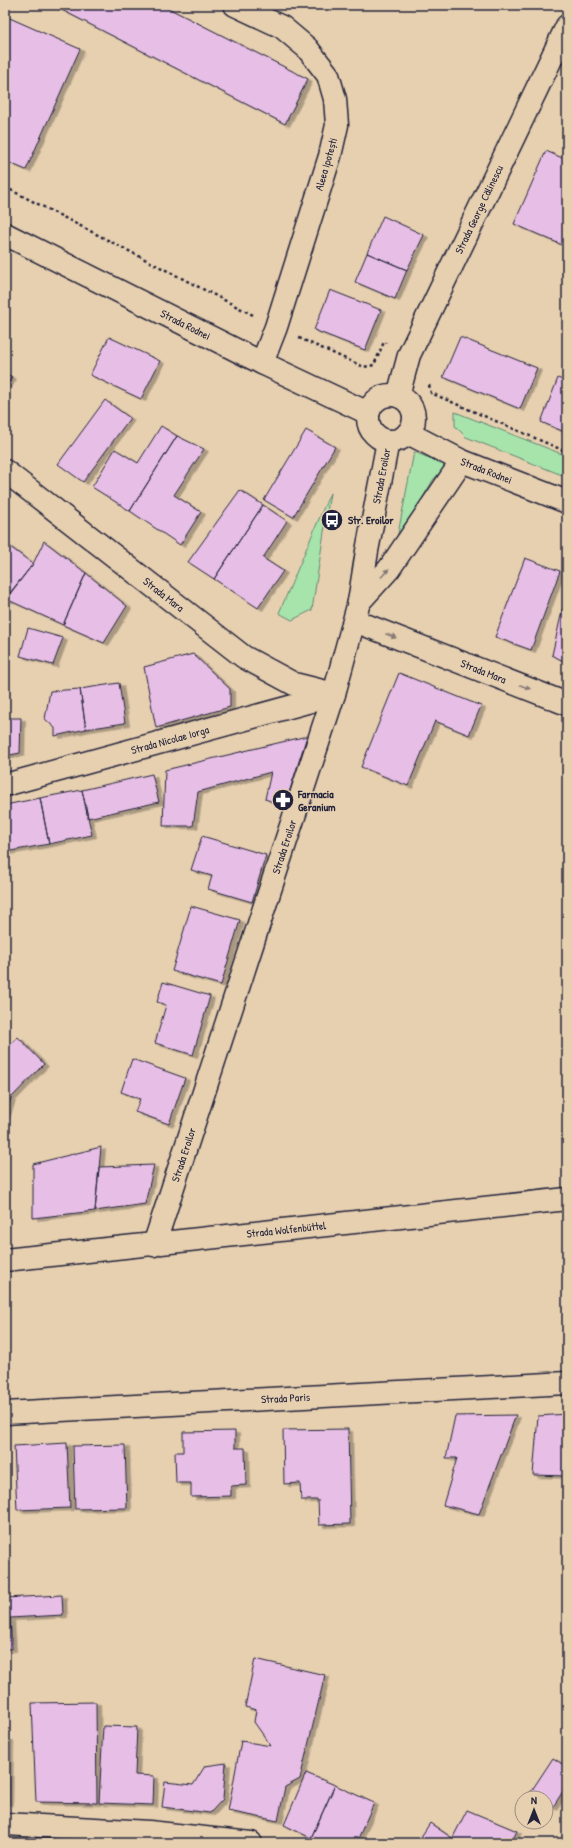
<svg xmlns="http://www.w3.org/2000/svg" width="572" height="1848" viewBox="0 0 572 1848" font-family="'Patrick Hand',sans-serif">
	<defs>
		<filter id="shadow"><feDropShadow dx="4.5" dy="2.5" stdDeviation="0" flood-color="#0004"/></filter>
	</defs>
	<rect width="100%" height="100%" fill="#e7d0b0"/>
	<filter id="ink" filterUnits="userSpaceOnUse"><feTurbulence type="fractalNoise" baseFrequency=".025" numOctaves="2"/><feDisplacementMap in="SourceGraphic" scale="8" xChannelSelector="R" yChannelSelector="G"/><feConvolveMatrix kernelMatrix="1 2 1 2 8 2 1 2 1" color-interpolation-filters="sRGB"/></filter>
	<g filter="url(#ink)">
		<path fill="#a6e4ab" stroke="#648373" d="M455,412L567,456V477L466,437L455,426Z
			M414,452L447,465L433,480L396,544Z
			M330,493L312,610L292,620L279,613Z"/>
		<path fill="#e7bee5" stroke="#22223b" filter="url(#shadow)" d="M52,5H162L308,79L285,124Z
			M5,16L80,49L26,170L5,161Z
			M546,151L567,160V247L514,224Z
			M383,216L424,235L407,270L367,253Z
			M367,253L407,270L395,299L355,282Z
			M330,290L381,310L365,350L314,330Z
			M109,337L160,361L141,399L90,375Z
			M460,337L537,368L520,409L443,377Z
			M5,373L12,377L5,388Z
			M558,378L567,382V433L541,422Z
			M105,400L130,418L83,482L58,464Z
			M161,426L177,436L130,511L92,487L115,449L138,463Z
			M306,430L335,447L293,517L264,500Z
			M177,436L204,449L174,495L201,512L180,545L130,511Z
			M240,490L263,505L214,579L188,562Z
			M263,505L287,521L263,558L283,571L258,608L214,579Z
			M44,541L86,573L63,625L6,599L33,564Z
			M5,543L33,564L5,599Z
			M525,558L560,571L531,650L495,637Z
			M86,573L127,606L104,643L63,625Z
			M563,607H567V663L552,655Z
			M28,628L63,638L53,665L20,656Z
			M193,654L230,689V707L156,728L144,667Z
			M399,673L481,706L469,735L435,721L408,786L361,767Z
			M119,683L125,723L86,729L80,689Z
			M80,689L86,729L55,736V728L45,719L50,691Z
			M5,718H21L20,753L5,756Z
			M307,736L285,806L265,799L271,772L198,792L193,826H163L165,770Z
			M152,774L159,802L88,818L82,790Z
			M82,790L92,835L49,844L40,798Z
			M40,798L49,844L5,852V805Z
			M202,836L266,855L252,902L208,889L212,876L191,870Z
			M191,906L240,920L221,985L172,971Z
			M163,982L210,996L193,1055L155,1043L166,1005L157,1002Z
			M18,1037L44,1064L11,1098L5,1116V1048Z
			M132,1059L185,1078L169,1124L135,1112L140,1099L121,1092Z
			M101,1147L95,1211L33,1218V1164Z
			M154,1165L145,1204L95,1211L99,1167Z
			M567,1414V1476L533,1475L538,1416Z
			M516,1415L479,1514L443,1505L457,1458H446L455,1416Z
			M348,1429L350,1524L319,1525L318,1500H301L300,1483L284,1484L283,1430Z
			M235,1431V1448H245L246,1485L231,1486V1496L191,1497V1483H176L175,1452H183V1432Z
			M67,1443L70,1508L17,1510L14,1446Z
			M125,1445L127,1508L75,1509L73,1446Z
			M567,1496V1511H564Z
			M62,1595L63,1615L10,1618L12,1649H5V1598Z
			M255,1659L325,1675L300,1779L285,1787L278,1821L228,1811L241,1741L271,1746L254,1722L256,1710L245,1707Z
			M96,1702L97,1803L36,1802L32,1703Z
			M103,1726L137,1727L135,1775L154,1776L153,1805L99,1803Z
			M5,1738H9L8,1803H5Z
			M553,1758L567,1767V1785L553,1807L546,1803V1798H538L530,1793Z
			M226,1763L223,1799L210,1813L162,1807L165,1782L193,1785L205,1766Z
			M306,1773L335,1785L311,1838L284,1825Z
			M335,1785L374,1803L356,1843H322L311,1838Z
			M467,1810L517,1831L511,1843H450Z
			M430,1823L452,1838L450,1843H417Z"/>
		<g fill="none" stroke-linecap="round" stroke-linejoin="round">
			<g stroke="#22223b" stroke-width="25">
				<g id="minor">
					<path d="M235,5L282,27L307,48L328,75L335,99L337,125L330,156L276,327L262,363"/>
					<path id="s1" d="M398,396L409,355L567,26"/>
					<path id="s2" d="M5,471L244,657L294,684L334,694"/>
					<path id="s3" d="M355,621L567,704"/>
					<path id="s4" d="M5,785L333,695"/>
					<path id="s5" d="M5,1413L567,1383"/>
					<path d="M5,1824L149,1832L251,1843"/>
				</g>
			</g>
			<g stroke="#22223b" stroke-width="25">
				<g id="tertiary">
					<path d="M359,602L389,569L462,461"/>
					<path id="s6" d="M154,1245L334,694L359,602L367,551L388,441"/>
				</g>
			</g>
			<g stroke="#22223b" stroke-width="25">
				<g id="secondary">
					<path id="s7" d="M5,234L262,363L368,413"/>
					<circle cx="391" cy="418" r="23"/>
					<path id="s8" d="M408,433L462,461L567,502"/>
					<path id="s9" d="M5,1260L567,1199"/>
				</g>
			</g>
			<path stroke="#22223b" stroke-width="2.5" stroke-dasharray="3 3" stroke-linecap="butt" d="M333,5L338,7
				M5,187L253,315
				M299,338L364,367L374,365L384,342L386,343
				M429,385L431,393L567,452"/>
			<use href="#minor" stroke="#e7d0b0" stroke-width="22"/>
			<use href="#tertiary" stroke="#e7d0b0" stroke-width="22"/>
			<use href="#secondary" stroke="#e7d0b0" stroke-width="22"/>
		</g>
		<defs><path id="oneway-solid" d="M-6-.8H1V-3.2L6.5 0L1 3.2V.8H-6Z"/></defs>
		<g fill="#847976">
			<use href="#oneway-solid" transform="translate(385 573) rotate(-48)"/>
			<use href="#oneway-solid" transform="translate(391 636) rotate(21)"/>
			<use href="#oneway-solid" transform="translate(525 687) rotate(21)"/>
		</g>
	</g>
	<defs>
		<g id="bus-disc" transform="scale(1.15)"><circle r="9.5" fill="#22223b" stroke="#e7d0b0"/><path d="M-5-6H5V4H4V6H2V4H-2V6H-4V4H-5ZM-3.5-4V0h7V-4ZM-3.5 1.2v1.5H-2V1.2ZM2 1.2v1.5H3.5V1.2Z" fill="#fff"/></g>
		<g id="pharmacy-disc" transform="scale(1.15)"><circle r="9.5" fill="#22223b" stroke="#e7d0b0"/><path d="M-2-6h4v4h4v4h-4v4h-4v-4h-4v-4h4Z" fill="#fff"/></g>
	</defs>
	<g fill-rule="evenodd">
		<use href="#bus-disc" x="332" y="520"/>
		<use href="#pharmacy-disc" x="283" y="800"/>
	</g>
	<g text-anchor="middle" dominant-baseline="central" stroke-width="3" stroke-linejoin="round" paint-order="stroke">
		<g font-size="11" fill="#22223b" stroke="#e7d0b0">
			<text transform="translate(326 164) rotate(-74)">Aleea Ipotești</text>
			<text stroke="none"><textPath href="#s1" startOffset="204">Strada George Călinescu</textPath></text>
			<text stroke="none"><textPath href="#s7" startOffset="202">Strada Rodnei</textPath></text>
			<text stroke="none"><textPath href="#s8" startOffset="87">Strada Rodnei</textPath></text>
			<text stroke="none"><textPath href="#s6" startOffset="803">Strada Eroilor</textPath></text>
			<text stroke="none"><textPath href="#s2" startOffset="201">Strada Mara</textPath></text>
			<text stroke="none"><textPath href="#s3" startOffset="138">Strada Mara</textPath></text>
			<text stroke="none"><textPath href="#s4" startOffset="171">Strada Nicolae Iorga</textPath></text>
			<text stroke="none"><textPath href="#s6" startOffset="419">Strada Eroilor</textPath></text>
			<text stroke="none"><textPath href="#s6" startOffset="95">Strada Eroilor</textPath></text>
			<text stroke="none"><textPath href="#s9" startOffset="283">Strada Wolfenbüttel</textPath></text>
			<text stroke="none"><textPath href="#s5" startOffset="281">Strada Paris</textPath></text>
		</g>
		<g font-size="11" font-weight="bold" fill="#22223b" stroke="#e7d0b0" text-anchor="start">
			<text x="348" y="520">Str. Eroilor</text>
			<text x="298" y="794">Farmacia<tspan x="298" dy="13">Geranium</tspan></text>
		</g>
	</g>
	<rect width="572" height="1848" fill="none" stroke="#e7d0b0" stroke-width="20"/>
	<rect x="10" y="10" width="552" height="1828" fill="none" stroke="#22223b" stroke-width="1.5" filter="url(#ink)"/>
	<g transform="translate(534 1810)"><circle r="19" fill="#e7d0b0" stroke="#988a81"/>
	<path d="M0-3L7 15L0 10L-7 15Z" fill="#22223b"/>
	<text y="-6" font-size="11" font-weight="bold" text-anchor="middle" fill="#22223b">N</text>
	</g>
</svg>
